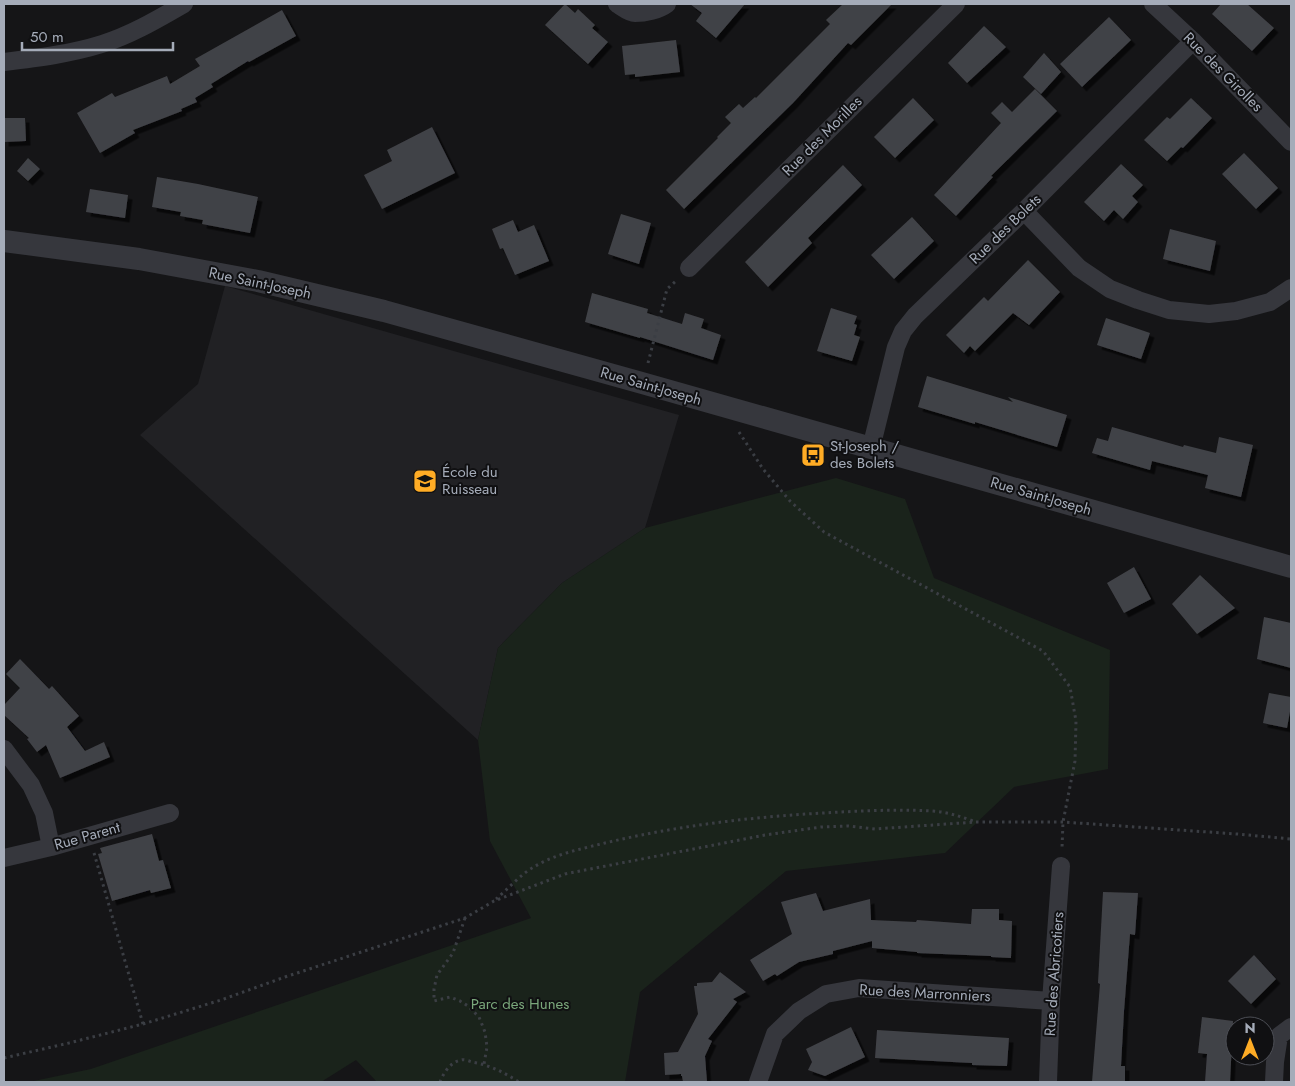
<svg xmlns="http://www.w3.org/2000/svg" width="1295" height="1086" viewBox="0 0 1295 1086" font-family="Jost,sans-serif">
	<defs>
		<filter id="shadow"><feDropShadow dx="4.5" dy="4.5" stdDeviation="0" flood-color="#0009"/></filter>
	</defs>
	<rect width="100%" height="100%" fill="#151517"/>
	<path fill="#212124" d="M225,286L679,415L645,528L562,583L498,648L478,740L140,435L198,384Z"/>
	<path fill="#1a231b" d="M836,478L905,499L934,578L1110,650L1108,769L1014,787L945,853L786,871L640,992L625,1082H377L356,1060L321,1082H29L91,1069L531,918L490,841L478,740L498,648L562,583L645,528Z"/>
	<path fill="#414247" filter="url(#shadow)" d="M565,4L575,13L578,9L595,25L592,28L608,42L588,64L545,25Z
		M690,4H745L716,38L696,21L702,13Z
		M843,4H892L851,45L848,43L793,103L684,209L666,190L718,138L717,137L731,123L725,117L739,104L743,108L755,97L756,98L830,24L826,20Z
		M1221,4H1247L1274,28L1252,51L1212,14Z
		M282,10L296,36L249,62L248,61L211,84L213,87L195,98L197,102L181,109L182,111L133,130L135,133L100,153L77,113L112,93L115,97L167,76L170,84L200,66L195,59Z
		M1109,17L1131,40L1082,87L1060,64Z
		M984,26L1006,47L967,83L948,63Z
		M676,40L680,72L635,77V74L625,75L622,46Z
		M1044,53L1061,72L1041,94L1023,77Z
		M1035,89L1057,111L991,176L993,177L956,216L934,195L1001,123L991,113L1002,102L1012,112Z
		M913,98L934,120L895,158L874,137Z
		M1191,98L1212,118L1183,148L1181,147L1167,161L1144,140L1167,117L1170,119Z
		M4,118H25L26,141L4,142Z
		M432,127L455,173L382,209L364,175L392,161L387,150Z
		M1244,153L1278,188L1256,209L1222,174Z
		M28,158L40,169L28,181L17,171Z
		M1121,164L1143,185L1132,196L1138,202L1123,219L1114,210L1104,221L1084,202Z
		M843,165L862,185L808,238L812,243L768,287L745,262Z
		M157,177L198,184L258,197L250,233L202,224L203,220L180,216L181,212L152,207Z
		M90,189L128,195L125,218L86,212Z
		M621,214L651,223L639,264L608,254Z
		M912,217L934,241L894,279L871,255Z
		M513,220L518,232L534,225L549,261L515,275L503,248L500,249L492,229Z
		M1170,229L1216,241L1210,271L1163,259Z
		M1028,260L1060,292L1029,325L1013,313L975,351L970,346L964,353L946,335L984,297L988,301Z
		M592,293L648,309L647,313L682,324L685,313L704,319L701,328L721,335L713,360L640,337V338L585,322Z
		M831,308L857,316L854,324L857,325L854,335L860,337L852,361L817,351Z
		M1106,318L1150,333L1141,359L1097,345Z
		M927,376L1013,402L1008,397L1067,415L1057,447L975,422V424L918,407Z
		M1112,427L1183,447L1184,445L1216,453L1219,437L1253,445L1241,497L1205,488L1208,475L1152,461L1150,470L1092,453L1097,438L1108,441Z
		M1134,567L1151,599L1124,613L1107,583Z
		M1200,575L1235,608L1197,634L1172,604Z
		M1264,617L1291,623V668L1257,659Z
		M20,659L49,689L52,686L79,716L67,727L85,751L104,742L110,757L60,778L46,745L37,752L27,739L29,738L4,715V705L20,688L6,674Z
		M1269,693L1291,697V706L1287,728L1263,723Z
		M152,834L159,861L163,860L171,888L151,893L150,890L112,901L98,854L102,853L100,848Z
		M1103,892L1138,893L1135,935L1130,934L1124,1011L1121,1066H1125V1082H1092L1100,984L1098,983Z
		M816,893L823,911L870,899L871,920L916,922L917,920L971,924L972,909H999V920L1012,921L1011,958L991,957V956L917,953V952L872,948V941L833,951V954L799,962L777,976L775,974L763,981L750,960L792,934L781,902Z
		M1254,955L1276,979L1251,1004L1228,981Z
		M720,972L746,992L733,999L737,1002L708,1039L712,1041L705,1056L707,1082H683L682,1076H681V1074L665,1075L664,1053L678,1052L698,1014L694,986H697V983L712,982Z
		M1202,1017L1233,1021L1230,1082H1205L1207,1054L1198,1053Z
		M851,1027L865,1057L825,1076L808,1070L812,1062L806,1049Z
		M877,1030L1009,1038L1007,1066L972,1065V1063L875,1058Z"/>
	<g fill="none" stroke-linecap="round" stroke-linejoin="round">
		<path stroke="#3b3e44" stroke-width="3" stroke-dasharray="2.5 4" stroke-linecap="butt" d="M648,363L667,289L676,281
			M739,432L763,469L790,501L824,532L1043,651L1070,687L1076,721L1075,761L1063,822L1062,848
			M94,853L143,1024
			M496,899C507,890 522,873 534,867C555,854 581,849 605,843C676,826 750,817 823,813C859,811 896,809 932,811C947,812 959,816 973,821
			M465,918L453,953L437,975L434,989V1001L450,997L460,1001L468,1006L479,1017L485,1032L487,1047L484,1064
			M4,1058L69,1043L143,1024L221,1000L285,977L465,918L494,901L565,874L765,835L821,827L848,826L875,829L976,822H1063L1237,834L1291,839
			M440,1082C443,1074 450,1062 461,1060C464,1059 469,1061 472,1062C490,1065 505,1073 519,1082"/>
		<path stroke="#36373d" stroke-width="18" d="M617,4C622,7 629,13 635,13C645,13 659,10 667,4
			M1153,4L1193,41L1291,142
			M4,62C37,58 70,54 102,44C131,35 158,19 184,4
			M1024,211L1079,268L1110,289L1138,300L1169,310L1209,314L1236,311L1270,302L1291,288
			M689,268L956,4
			M871,448L896,347L903,331L915,316L1024,211L1193,41
			M4,749L31,785L44,813L51,847
			M4,858L51,847L170,813
			M758,1082L775,1034L799,1011L826,994L859,988L1051,1001
			M1048,1082L1051,1001L1061,866
			M1274,1082L1275,1062L1279,1036L1291,1027"/>
		<path stroke="#36373d" stroke-width="22" d="M4,241L139,259L258,281L384,311L642,383L1291,567"/>
	</g>
	<defs>
		<g id="bus-square" transform="scale(1.25)"><rect x="-9" y="-9" width="18" height="18" rx="4" fill="#ffac25" stroke="#101012"/><path d="M-5-6H5V4H4V6H2V4H-2V6H-4V4H-5ZM-3.5-4V0h7V-4ZM-3.5 1.2v1.5H-2V1.2ZM2 1.2v1.5H3.5V1.2Z" fill="#111"/></g>
		<g id="school-square" transform="scale(1.25)"><rect x="-9" y="-9" width="18" height="18" rx="4" fill="#ffac25" stroke="#101012"/><path d="M0-5L7-2L0 1L-7-2ZM-4 1L0 2.5L4 1V4Q0 6-4 4Z" fill="#111"/></g>
	</defs>
	<g fill-rule="evenodd">
		<use href="#bus-square" x="813" y="455"/>
		<use href="#school-square" x="425" y="481"/>
	</g>
	<g text-anchor="middle" dominant-baseline="central" stroke-width="4" stroke-linejoin="round" paint-order="stroke">
		<g font-size="15" fill="#a5acb9" stroke="#101012">
			<text transform="translate(1223 72) rotate(45)">Rue des Girolles</text>
			<text transform="translate(822 136) rotate(-45)">Rue des Morilles</text>
			<text transform="translate(1005 229) rotate(-44)">Rue des Bolets</text>
			<text transform="translate(260 283) rotate(12)">Rue Saint-Joseph</text>
			<text transform="translate(651 386) rotate(16)">Rue Saint-Joseph</text>
			<text transform="translate(1041 496) rotate(16)">Rue Saint-Joseph</text>
			<text transform="translate(87 836) rotate(-16)">Rue Parent</text>
			<text transform="translate(1054 974) rotate(-86)">Rue des Abricotiers</text>
			<text transform="translate(925 993) rotate(3)">Rue des Marronniers</text>
		</g>
		<g font-size="15" fill="#a5acb9" stroke="#101012" text-anchor="start">
			<text x="830" y="446">St-Joseph /<tspan x="830" dy="17">des Bolets</tspan></text>
			<text x="442" y="472">École du<tspan x="442" dy="17">Ruisseau</tspan></text>
		</g>
		<g font-size="15" fill="#7aa67b" stroke="#101012">
			<text x="520" y="1004">Parc des Hunes</text>
		</g>
	</g>
	<rect width="1295" height="1086" fill="none" stroke="#a5acb9" stroke-width="10"/>
	<g transform="translate(1250 1041)"><circle r="24" fill="#101012" stroke="#4c4e55"/>
	<path d="M0-4L9 19L0 12L-9 19Z" fill="#ffac25"/>
	<text y="-8" font-size="14" font-weight="bold" text-anchor="middle" fill="#a5acb9">N</text>
	</g>
	<path d="M22 42v8h151v-8" fill="none" stroke="#a5acb9" stroke-width="2.5"/>
	<text x="30" y="42" font-size="15" fill="#a5acb9" stroke="#101012" stroke-width="4" paint-order="stroke">50 m</text>
</svg>
